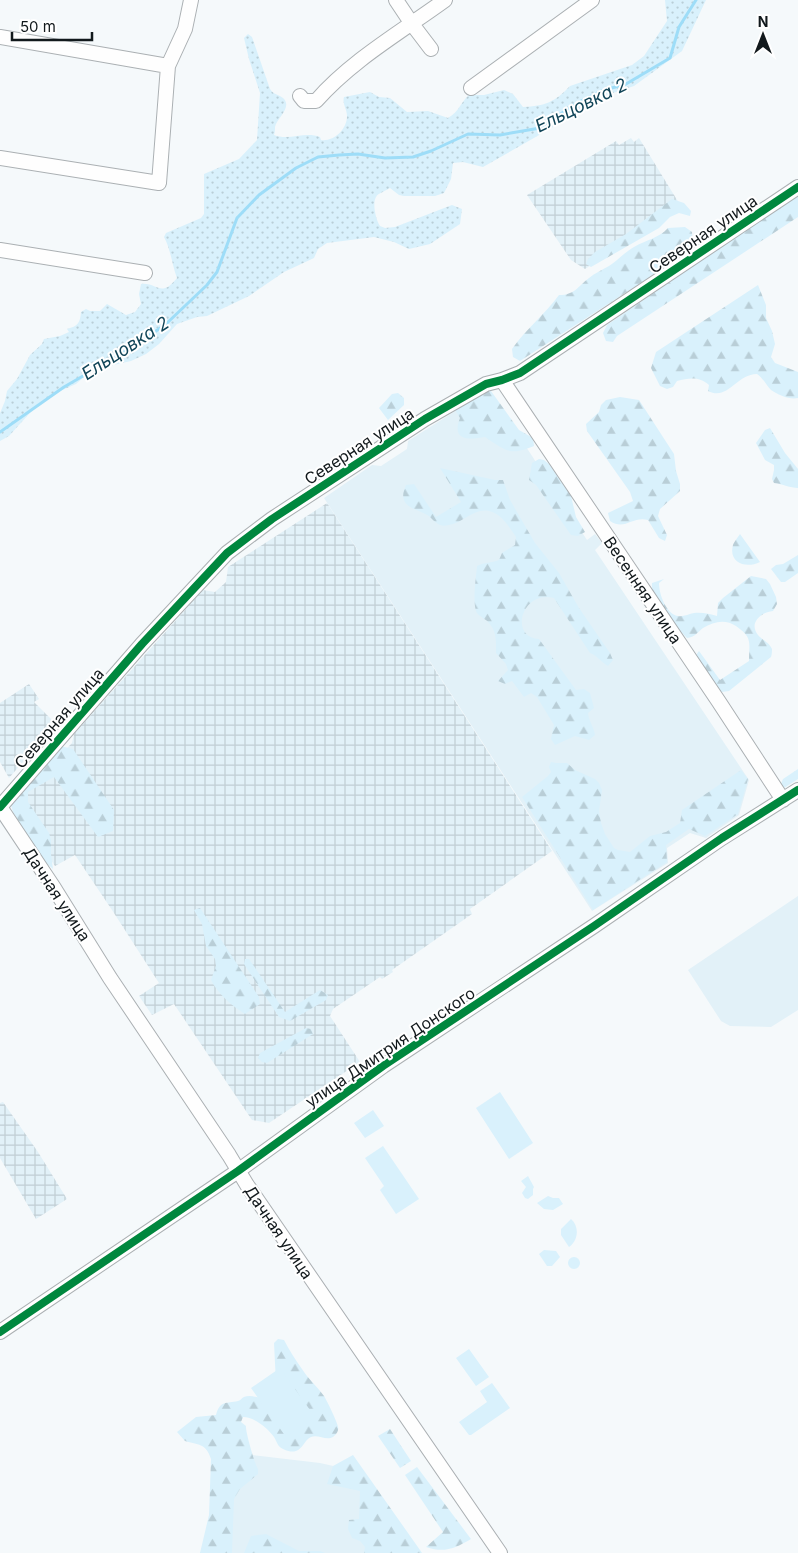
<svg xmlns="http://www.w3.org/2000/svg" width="798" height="1553" viewBox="0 0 798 1553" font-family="Inter,sans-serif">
	<defs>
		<pattern id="industrial-grid" width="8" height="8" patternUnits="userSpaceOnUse" patternTransform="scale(1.25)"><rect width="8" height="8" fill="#e2f1f8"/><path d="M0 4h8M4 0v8" fill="none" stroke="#c1ced4"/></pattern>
		<pattern id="grass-dots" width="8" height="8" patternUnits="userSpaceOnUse" patternTransform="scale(1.25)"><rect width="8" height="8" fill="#d9f1fc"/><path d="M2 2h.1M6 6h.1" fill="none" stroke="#b9ced7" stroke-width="1.8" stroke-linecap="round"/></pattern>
		<pattern id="forest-firs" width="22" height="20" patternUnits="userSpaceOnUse" patternTransform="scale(1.25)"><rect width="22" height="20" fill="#d9f1fc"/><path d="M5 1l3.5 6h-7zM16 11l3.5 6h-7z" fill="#b9ced7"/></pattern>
	</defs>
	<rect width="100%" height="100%" fill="#f5f9fb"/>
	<path fill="#e2f1f8" d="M468,403L498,404L587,540L595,534L602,543L595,550L749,780L739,815L706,838L690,833L667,848L668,863L592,911L324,498L372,465L381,466L407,449L408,441Z
		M798,896V1010L771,1027L730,1026L721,1021L688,970Z
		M235,1453L320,1463L351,1470L376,1506L373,1553H223Z"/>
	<path fill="url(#industrial-grid)" d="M631,138L634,142L639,138L682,208L585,269L571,260L527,195L616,141L619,145Z
		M327,503L552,851L470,909L472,914L392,970L393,972L382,979L380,977L333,1009L330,1016L360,1062L269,1123L252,1120L174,1004L152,1015L139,996L159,983L112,910L75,855L55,866L13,803L72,743L74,734L203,590L215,592L226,582L228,567Z
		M29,684L39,699L34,702L56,724L9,778L0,762V703Z
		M3,1102L38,1152L67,1199L36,1219L0,1158V1103Z"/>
	<path fill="url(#grass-dots)" d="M665,0H706L682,51L634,86L613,93L483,167L463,162L453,163L451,179L444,193L435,196H404L399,195L390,188C386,191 378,193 376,197C372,204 376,220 380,226L385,228L395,227L452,205L462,209L460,224L430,244L409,249L394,242L374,237L327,243L318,249L314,258L284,272L249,296L207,316L197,317L177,324L159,344L146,354L131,361L92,370L76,384L51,395L38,404L9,436L0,441V413L5,401L7,391L17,379L30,355L42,344L44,339L60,336L69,332L67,329C78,326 80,323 81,312L86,309L90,311H100L107,304L126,315L135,312L141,304L139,294L141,284C158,282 160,299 177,278C172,265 171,250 164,237L166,233L201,218L204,214V174L239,159L257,140L260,93L249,59L244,38L248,34L252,37L270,89C274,95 278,94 283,98C293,107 277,118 275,127C275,130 275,132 274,135C289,141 305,131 320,137L321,140C333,142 347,130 347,116C347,109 342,104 344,97L370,92L379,97L390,98L407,112L428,111L448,118C459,112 460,103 469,95H484L504,90L513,94L523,107C545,106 555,102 570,86L632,65L644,56L667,21Z"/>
	<path fill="url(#forest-firs)" d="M798,194V217L617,336L613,342L606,341L603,333L607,325Z
		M672,199L684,203L691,211L690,216L679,213L670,217L659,228L591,267L586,264L588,259L595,252L626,234Z
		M685,227L692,232L693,249L520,361L513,357L512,349C526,329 545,314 559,295C575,295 577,287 589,278C595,273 602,270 609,266C618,260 625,252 634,247C646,240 659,238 668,228Z
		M758,285L766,305V318L772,331L775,344L771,357L775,363L798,372V398C790,400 778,395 771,390C766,385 763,378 757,374C735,375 728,401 708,391L709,385C699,376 689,378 677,381L673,387L667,389L660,386L651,368L656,352Z
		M491,391L519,430L533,438L534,446C510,456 506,451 485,437C469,440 451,441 460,418L454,408L475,393Z
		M398,393L404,398V405L388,420L379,408L392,394Z
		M620,397L639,400L674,454L676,471L680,484V491L660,509L658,516L667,535L665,541L659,538L648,520C632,516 625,531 610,521L608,513L633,501L630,492L587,431L586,424L599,412L601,405L606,400Z
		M770,428L785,453L798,469V488C790,488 783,484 774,483L772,479L774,470V465L765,460L756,443L765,430Z
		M539,459L544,460L549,464L571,496L576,517L585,532L578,536L571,535L536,485L529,480L532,463Z
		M440,468L495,480H503L510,500L535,543L559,573L579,608L610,653L613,660L608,666C601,662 598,656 590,653L554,598C521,590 509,638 539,639L576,690L584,689L590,693L594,708L588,713C589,722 594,727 595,735L589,740L575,736L555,745L551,739L554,725L537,697L531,693L524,697L512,681L505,684L498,681L508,670L506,664L496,653C496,642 497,632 489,623C486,619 480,617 477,613C472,604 476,577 477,566C485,562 491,563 499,560L502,553L515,545L516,537C509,527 502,514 489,511C474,508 463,523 449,525C445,526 441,526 438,524C435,522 432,519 429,516C422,511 407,509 404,500C402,495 404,490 406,485L414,484L436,517L461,502Z
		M740,534L760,562C746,569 728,563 733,545C734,542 738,537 740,534Z
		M798,555V573L785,582H781L771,569L776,565L783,564Z
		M751,576L766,579L770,584L776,597L777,604L773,611C762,612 748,622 758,635C762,640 769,642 772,649C772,650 772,655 771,657L729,691L722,692L712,684L696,655L699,651L720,680L749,661C749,642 753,638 736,626C726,619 714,621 703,628C697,633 695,637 687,638C674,624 650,602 652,583L664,579L659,583C659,594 666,614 678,616C683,617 689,614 694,613C702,612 710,614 717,616L718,603L723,598Z
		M60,746L73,749L114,810L113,831L98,837L54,777L28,792V802L49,833L51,840V854L53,869L42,859L13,812L11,805Z
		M551,762L556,763H567L575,770L595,779L599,783L602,790L599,811L601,823L605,834L614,848L618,850L630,852L650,836L666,832L680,823L682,810L741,770L748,779L738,814L705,836L689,829L666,845L667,862L593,910L522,797L548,776L551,772L549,767Z
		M798,769V779L784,788L781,784L783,779Z
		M200,908L259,997L260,1004L245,1014C232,1006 218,994 211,980L216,966L215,959L206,946L202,924L194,910Z
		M245,959H249L285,1012L320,990L328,995L326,1000L290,1021L279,1017L244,964Z
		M306,1028L311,1029L313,1034L267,1063L262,1062L258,1058L260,1053Z
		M278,1339L284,1340C289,1350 295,1359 302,1369C308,1379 317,1386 324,1396C326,1399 338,1423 338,1427C339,1431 336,1435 333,1437C326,1441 318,1434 311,1437C302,1441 302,1458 283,1449C278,1447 277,1442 274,1437C268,1428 254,1417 243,1417L241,1422L246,1426C245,1430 255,1465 258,1469V1474L240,1489L234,1499L232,1553H200L209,1515L211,1459C206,1443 198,1445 185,1441L177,1432L196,1417L216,1415C220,1400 226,1404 238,1401C242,1400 241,1398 244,1397C251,1394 262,1399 269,1400L276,1383L274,1343Z
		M390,1429L411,1461L400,1468L378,1436Z
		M353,1455L420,1550L422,1553H364L365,1547L360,1541L352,1538L348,1529L349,1520L359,1519L360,1491L327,1484L333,1466Z
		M417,1467L471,1539C454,1549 444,1553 426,1547L443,1532L405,1475Z
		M266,1534L299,1551H320L325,1553H244L251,1536Z"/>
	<path fill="#d9f1fc" d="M500,1092L533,1143L509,1159L476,1108Z
		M373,1110L384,1126L365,1138L354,1123Z
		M383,1146L419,1199L396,1214L380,1190L384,1186L365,1158Z
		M528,1176L534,1187L533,1189V1195L528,1199L525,1198L522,1193L526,1187L521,1181Z
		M548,1196L553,1198H559L563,1204L553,1210L544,1209L537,1203Z
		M571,1219C580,1227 578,1241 569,1247L561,1235V1229Z
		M544,1250L556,1251L560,1257L552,1266H547L539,1254Z
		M568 1263a6 6 0 1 1 12 0a6 6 0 1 1-12 0Z
		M469,1349L489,1377L476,1386L456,1358Z
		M280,1368L315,1417L286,1437L251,1388Z
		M492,1383L510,1408L471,1435H469L459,1422L487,1402L480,1391Z"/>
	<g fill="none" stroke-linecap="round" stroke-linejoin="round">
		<path stroke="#9eddf8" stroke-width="3" d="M0,432L64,387L133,347L166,324L207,285L217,272L237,218L259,195L296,168L318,157L339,155L358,154L385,158L413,157L431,151L468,134L500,135L540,128L577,103L601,91L626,84L670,58L679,27L696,0"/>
		<g stroke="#abb0b3" stroke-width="16">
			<path id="minor" d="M396,0L412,24L431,49
				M0,37L168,66
				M471,88L592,0
				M300,96L304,101H316C352,60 401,32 445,0
				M0,158L159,183L168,66L185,29L191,0
				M0,250L145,273
				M502,380L719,702L783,800
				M0,807L142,644L227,553L272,519L425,419L486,384L502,380L520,373L798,187
				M0,807L54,888L110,978L229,1155L247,1185L500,1553
				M0,1332L238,1171L383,1066L594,926L722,838L798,790"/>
		</g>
		<use href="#minor" stroke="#fefefe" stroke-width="14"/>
		<g stroke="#fff" stroke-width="11">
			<path id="cycleway" d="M0,807L142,644L227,553L272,519L425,419L486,384L502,380L520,373L798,187
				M0,1332L238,1171L383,1066L594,926L722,838L798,790"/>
		</g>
		<use href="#cycleway" stroke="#00873e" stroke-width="8"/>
	</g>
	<g text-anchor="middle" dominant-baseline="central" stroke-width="4" stroke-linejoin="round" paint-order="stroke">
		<g font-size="16" fill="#12191c" stroke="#fff">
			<text transform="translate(703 234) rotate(-34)">Северная улица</text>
			<text transform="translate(359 446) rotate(-33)">Северная улица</text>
			<text transform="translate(643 590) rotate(56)">Весенняя улица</text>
			<text transform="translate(59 718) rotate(-49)">Северная улица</text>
			<text transform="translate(57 894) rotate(57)">Дачная улица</text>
			<text transform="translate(390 1047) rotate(-34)">улица Дмитрия Донского</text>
			<text transform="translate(279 1232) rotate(56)">Дачная улица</text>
		</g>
		<g font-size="18" font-style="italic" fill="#114558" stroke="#fff">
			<text transform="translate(581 105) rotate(-26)">Ельцовка 2</text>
			<text transform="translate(125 348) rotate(-33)">Ельцовка 2</text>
		</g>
	</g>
	<g transform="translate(763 35)" stroke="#ffffff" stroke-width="4" paint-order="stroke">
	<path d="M0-4L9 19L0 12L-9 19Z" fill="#12191c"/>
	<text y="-8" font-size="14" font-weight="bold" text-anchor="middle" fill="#12191c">N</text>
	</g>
	<path d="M12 32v8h80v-8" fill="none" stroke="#12191c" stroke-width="2.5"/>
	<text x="20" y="32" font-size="15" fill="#12191c" stroke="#ffffff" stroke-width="4" paint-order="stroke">50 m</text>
</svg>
